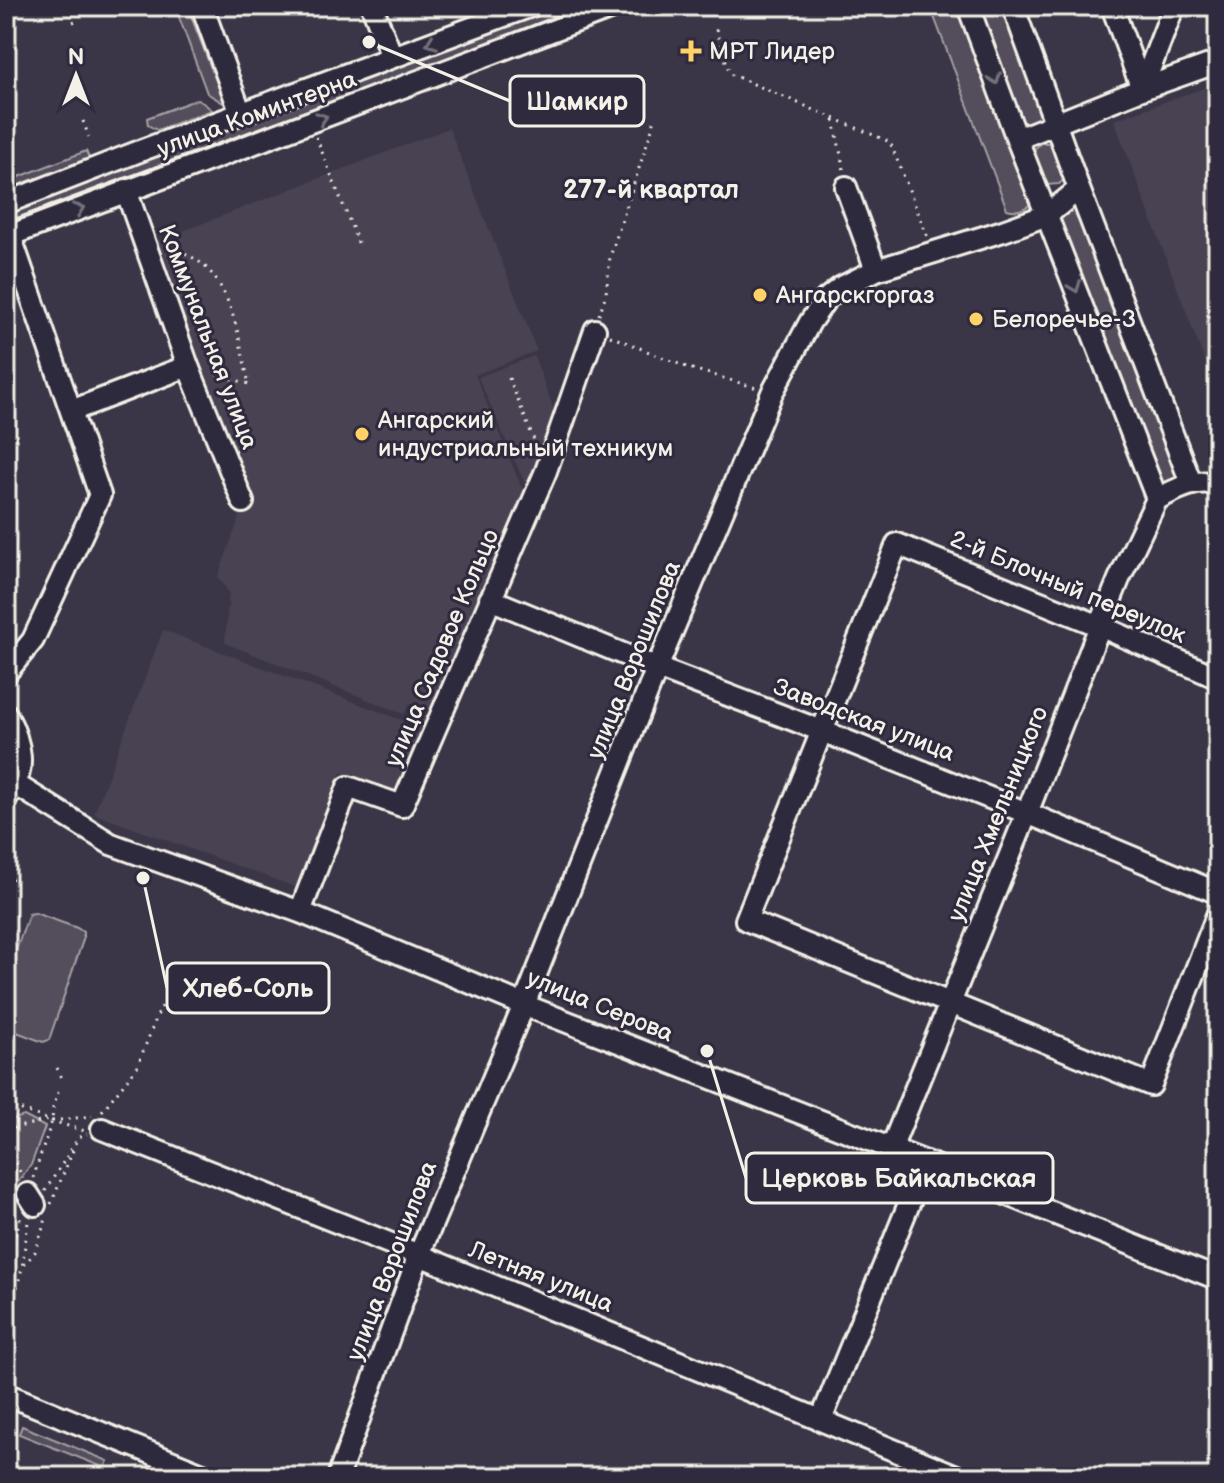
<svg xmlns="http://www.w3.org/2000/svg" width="1224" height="1483" viewBox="0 0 1224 1483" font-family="'Balsamiq Sans',sans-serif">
	<rect width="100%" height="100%" fill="#3b3647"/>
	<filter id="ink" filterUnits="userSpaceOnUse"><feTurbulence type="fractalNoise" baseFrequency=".0125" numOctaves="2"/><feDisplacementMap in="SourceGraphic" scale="16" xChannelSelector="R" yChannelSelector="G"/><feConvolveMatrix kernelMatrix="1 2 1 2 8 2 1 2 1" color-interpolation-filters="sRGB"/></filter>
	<g filter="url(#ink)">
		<path fill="#484352" d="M1218,83V396L1114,120Z
			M449,128L537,351L475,375L525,496L432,712L410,703L404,714L225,643L229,593L218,577L248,493L152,243Z
			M534,356L559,423L529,493L478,377Z
			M163,630L407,722L412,709L428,716L399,793L341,772L298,888L94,814Z"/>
		<path fill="#534e5c" stroke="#a4a0a2" stroke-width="2" d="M175,6H187L225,104L207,93Z
			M550,6H559L564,19L6,232V212Z
			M930,6H957L1031,197L1030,205C1021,210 1017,212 1007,209Z
			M975,6H1004L1043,113L1035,128L1017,121Z
			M198,99L212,110L157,130L148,125L147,118Z
			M1041,143H1053L1066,178L1059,184L1045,185L1033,150Z
			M86,151L89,158L6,190V182Z
			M1066,209H1079L1179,467L1175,488L1159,487L1058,220Z
			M35,913L77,928L83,932V940L51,1034L49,1040L43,1042L6,1028V978L29,914Z
			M24,1116L45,1127L31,1165L18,1182L6,1175V1121Z
			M22,1426L108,1461L105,1468L19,1434Z"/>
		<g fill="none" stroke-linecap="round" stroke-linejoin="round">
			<g stroke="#f4f1e8" stroke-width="26">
				<path id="minor" d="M202,6L241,114
					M372,6L392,57
					M968,6L1017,139L1157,499
					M1013,6L1079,189L1191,483
					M1112,6L1142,89
					M1142,89L1174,6
					M1017,139L1142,89L1218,62
					M846,187L876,270
					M126,190L188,366L243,502
					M6,203L145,149L531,6
					M6,237L617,6
					M71,411L188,366
					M1157,499C1176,490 1197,477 1218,485
					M490,599L657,668L822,731L1027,813L1218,893
					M6,673L33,640L100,495L10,235
					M1218,678L1100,626L897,544L746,920L1151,1085L1218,913
					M6,714C21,742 28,771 6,799
					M15,784L111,844L300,912L524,1005L926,1162L1218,1279
					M300,912L348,787L402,806L546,471L595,330
					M102,1129L419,1255L959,1477
					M891,1149L1027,813L1100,626L1119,579L1157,499
					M28,1194L35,1205
					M6,1394L210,1477
					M821,1420L926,1162
					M338,1477L419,1255L524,1005L657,668L772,393L810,322L826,299L840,288L876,270L1003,231L1047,215L1079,189"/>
			</g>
			<path stroke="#f4f1e8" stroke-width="3" stroke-dasharray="2 6" stroke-linecap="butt" d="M73,22L78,20
				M716,29L730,74L890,142L928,238
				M834,120L844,171
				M83,121L89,137
				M316,137L359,245
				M164,242C176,249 191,255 202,264C234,290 240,346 249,384L210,372
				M599,315L606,294L610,257L656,116
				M610,336L689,368L757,388
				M509,378L536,445
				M6,863L13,883
				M57,1068L63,1080
				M6,1104L52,1121L88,1132
				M102,1111L137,1067L157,1016L166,999L185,985L229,964
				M52,1121L92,1116
				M6,1130L48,1120
				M6,1151L12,1155L23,1178
				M33,1178L52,1121L53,1108L59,1090
				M45,1191L79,1137L87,1134
				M51,1204L74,1148
				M6,1235L16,1229
				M24,1265L35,1252L46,1219
				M6,1266L21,1216
				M9,1319L22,1268L28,1222
				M6,1437L11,1439"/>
			<use href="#minor" stroke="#2f2a3d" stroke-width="20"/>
			<path stroke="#f4f1e8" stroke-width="2" d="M6,222L588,6"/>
		</g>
		<defs><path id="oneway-chevron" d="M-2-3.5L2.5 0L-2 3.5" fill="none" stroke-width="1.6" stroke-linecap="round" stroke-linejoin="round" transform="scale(2)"/></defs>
		<g stroke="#747079">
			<use href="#oneway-chevron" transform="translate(431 43) rotate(160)"/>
			<use href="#oneway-chevron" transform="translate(995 79) rotate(70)"/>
			<use href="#oneway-chevron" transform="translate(322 118) rotate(-20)"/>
			<use href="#oneway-chevron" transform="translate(79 209) rotate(-21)"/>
			<use href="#oneway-chevron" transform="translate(1075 287) rotate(69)"/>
		</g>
	</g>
	<g fill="#ffd166" stroke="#2f2a3d" stroke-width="3">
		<path d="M687 39h8v8h8v8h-8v8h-8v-8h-8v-8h8z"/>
		<circle cx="760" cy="295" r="8"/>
		<circle cx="976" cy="319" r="8"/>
		<circle cx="362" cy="434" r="8"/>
	</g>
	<g text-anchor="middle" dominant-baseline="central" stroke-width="6" stroke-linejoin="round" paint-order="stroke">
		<g font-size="24" fill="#f4f1e8" stroke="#2f2a3d" text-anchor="start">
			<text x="709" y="51">МРТ Лидер</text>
			<text x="776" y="295">Ангарскгоргаз</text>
			<text x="992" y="319">Белоречье-3</text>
			<text x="378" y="420">Ангарский<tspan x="378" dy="28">индустриальный техникум</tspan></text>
		</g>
		<g font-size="24" fill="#f4f1e8" stroke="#2f2a3d">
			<text transform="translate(257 114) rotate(-20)">улица Коминтерна</text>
			<text transform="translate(208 337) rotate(69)">Коммунальная улица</text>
			<text transform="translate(1068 587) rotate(23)">2-й Блочный переулок</text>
			<text transform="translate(442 648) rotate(-67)">улица Садовое Кольцо</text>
			<text transform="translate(634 660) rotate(-68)">улица Ворошилова</text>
			<text transform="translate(864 720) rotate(21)">Заводская улица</text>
			<text transform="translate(998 814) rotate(-68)">улица Хмельницкого</text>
			<text transform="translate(600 1006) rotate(22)">улица Серова</text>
			<text transform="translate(392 1261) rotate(-69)">улица Ворошилова</text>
			<text transform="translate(541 1277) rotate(22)">Летняя улица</text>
		</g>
		<g font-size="26" font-weight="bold" fill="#f4f1e8" stroke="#2f2a3d">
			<text x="651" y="190">277-й квартал</text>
		</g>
	</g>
	<path fill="none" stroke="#f4f1e8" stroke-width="3" d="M369 42L510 101M143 878L167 988M707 1051L746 1178"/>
	<g fill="#f4f1e8" stroke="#2f2a3d" stroke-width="3">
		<circle cx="369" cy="42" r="8"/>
		<circle cx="143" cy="878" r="8"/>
		<circle cx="707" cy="1051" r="8"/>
	</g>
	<g fill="#2f2a3d" stroke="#f4f1e8" stroke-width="3">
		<rect x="510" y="76" width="134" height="50" rx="8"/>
		<rect x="167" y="963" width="162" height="50" rx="8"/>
		<rect x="746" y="1153" width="307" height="50" rx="8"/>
	</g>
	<g font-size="26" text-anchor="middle" font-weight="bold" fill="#f4f1e8">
		<text x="577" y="110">Шамкир</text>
		<text x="248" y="997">Хлеб-Соль</text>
		<text x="899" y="1187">Церковь Байкальская</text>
	</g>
	<rect width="1224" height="1483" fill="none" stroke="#2f2a3d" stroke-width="32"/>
	<rect x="16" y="16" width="1192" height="1451" fill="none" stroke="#f4f1e8" stroke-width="3" filter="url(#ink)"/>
	<g transform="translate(76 76)" stroke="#2f2a3d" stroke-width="6" paint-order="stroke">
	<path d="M0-6L14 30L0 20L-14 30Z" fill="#f4f1e8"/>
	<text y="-12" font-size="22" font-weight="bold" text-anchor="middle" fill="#f4f1e8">N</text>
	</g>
</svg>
